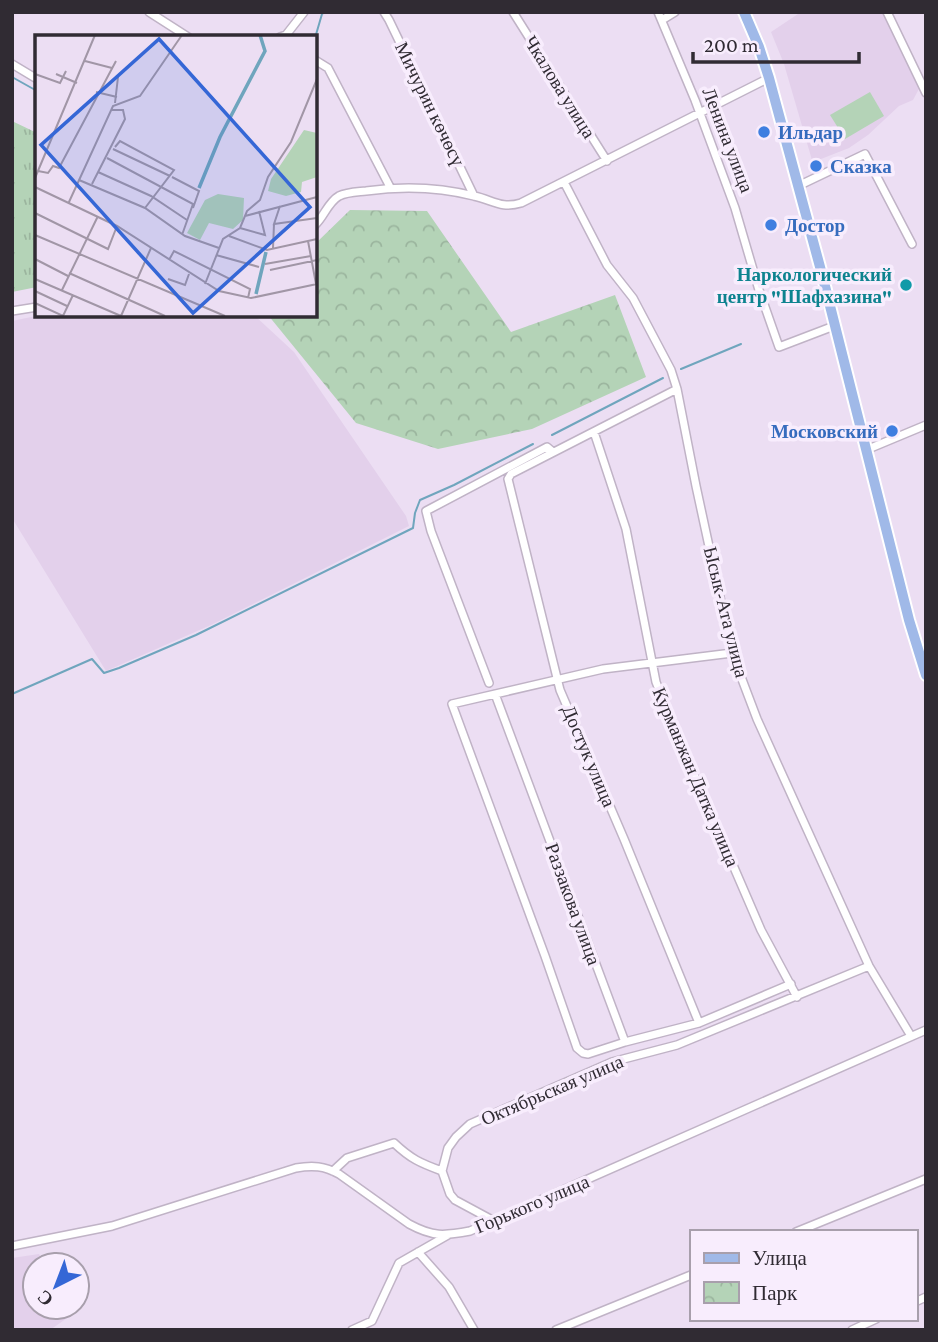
<svg xmlns="http://www.w3.org/2000/svg" width="938" height="1342" viewBox="0 0 938 1342" font-family="'Crimson Pro',serif">
	<defs>
		<pattern id="grass-tufts" width="24" height="20" patternUnits="userSpaceOnUse" patternTransform="scale(1.75)"><rect width="24" height="20" fill="#b4d3b7"/><path d="M3 7l-1-3M5 7V3M7 7l1-3M15 17l-1-3M17 17v-4M19 17l1-3" fill="none" stroke="#9bb59e"/></pattern>
		<pattern id="park-crowns" width="20" height="18" patternUnits="userSpaceOnUse" patternTransform="scale(1.75)"><rect width="20" height="18" fill="#b4d3b7"/><path d="M2 6a3 3 0 1 1 6 0M12 15a3 3 0 1 1 6 0" fill="none" stroke="#9bb59e"/></pattern>
	</defs>
	<rect width="100%" height="100%" fill="#ecdef3"/>
	<path fill="#e3d0eb" d="M801,12H883L920,87L913,100L899,106L868,135L849,148L821,159L812,160L784,64L771,32Z
		M41,315H254L294,352L406,516L409,526L211,625L106,671L12,518V321Z
		M39,1254L45,1265H35V1307H65L70,1316L50,1330H12V1258Z"/>
	<path fill="url(#grass-tufts)" d="M12,121L37,133V287L12,292Z"/>
	<path fill="url(#park-crowns)" d="M350,210L427,211L511,332L615,295L646,377L532,429L438,449L356,423L268,315H315V244Z"/>
	<path fill="#b4d3b7" d="M870,92L884,116L845,139L830,115Z"/>
	<g fill="none" stroke-linecap="round" stroke-linejoin="round">
		<path stroke="#6fa5bd" stroke-width="2" d="M315,38L322,14L325,12
			M12,77L37,91
			M681,369L741,344
			M552,435L663,378
			M12,694L92,659L104,673L119,668L196,635L413,528L415,513L420,500L454,485L533,444"/>
		<g stroke="#c0b3c6" stroke-width="10">
			<path id="street" d="M149,12L188,37
				M384,12L389,20L474,196
				M513,12L607,161
				M658,12L695,100L735,208L759,290L779,347L834,326
				M887,12L926,93
				M662,20L675,12
				M280,37L286,35L304,12
				M315,60L328,68L390,187
				M12,64L37,79
				M564,182L607,265L633,298L671,370L677,389L696,486L732,653L757,719L869,966L911,1036
				M798,186L865,154L912,244
				M315,225C324,217 328,202 339,196C347,192 357,192 366,191C402,186 439,187 474,196C493,200 501,209 521,203L769,78
				M12,311L37,307
				M677,389L511,474L508,479L560,690L624,839L699,1023
				M594,432L626,529L656,682L682,747L761,930L797,997
				M866,450L926,425
				M489,683L431,531L426,511L547,447L553,452
				M495,694L625,1042L699,1023L791,984
				M625,1042L588,1054L583,1053L577,1048L545,956L452,704L603,669L732,653
				M333,1171L347,1158L394,1143C411,1159 420,1163 442,1171
				M494,1221L455,1200L450,1194L442,1171L448,1148L456,1137L470,1124L612,1062L677,1045L869,966
				M796,1232L926,1179
				M12,1246L112,1226L296,1168C313,1165 324,1166 339,1174L409,1224C433,1237 444,1236 470,1231L926,1030
				M418,1252L449,1287L474,1330
				M915,1302L926,1297
				M352,1330L372,1321L399,1263L448,1235
				M556,1330L691,1275
				M852,1330L876,1319"/>
		</g>
		<g stroke="#fff" stroke-width="14">
			<path id="primary" d="M744,12L759,47L769,78L823,278L909,620L926,675"/>
		</g>
		<use href="#street" stroke="#fff" stroke-width="7"/>
		<use href="#primary" stroke="#a0b9e8" stroke-width="10"/>
	</g>
	<g fill="#3f7fe0" stroke="#f8edfd" stroke-width="2.5">
		<circle cx="764" cy="132" r="7"/>
		<circle cx="816" cy="166" r="7"/>
		<circle cx="771" cy="225" r="7"/>
		<circle cx="892" cy="431" r="7"/>
	</g>
	<circle fill="#0f9aa8" stroke="#f8edfd" stroke-width="2.5" cx="906" cy="285" r="7"/>
	<g text-anchor="middle" dominant-baseline="central" stroke-width="7" stroke-linejoin="round" paint-order="stroke">
		<g font-size="19" fill="#302b33" stroke="#f8edfd">
			<text transform="translate(560 87) rotate(58)">Чкалова улица</text>
			<text transform="translate(430 104) rotate(64)">Мичурин көчөсү</text>
			<text transform="translate(728 140) rotate(69)">Ленина улица</text>
			<text transform="translate(726 612) rotate(76)">Ысык-Ата улица</text>
			<text transform="translate(589 756) rotate(67)">Достук улица</text>
			<text transform="translate(696 777) rotate(67)">Курманжан Датка улица</text>
			<text transform="translate(573 904) rotate(70)">Раззакова улица</text>
			<text transform="translate(552 1090) rotate(-23)">Октябрьская улица</text>
			<text transform="translate(532 1204) rotate(-23)">Горького улица</text>
		</g>
		<g font-size="19" font-weight="bold" fill="#366cbe" stroke="#f8edfd" text-anchor="start">
			<text x="778" y="132">Ильдар</text>
			<text x="830" y="166">Сказка</text>
			<text x="785" y="225">Достор</text>
			<text x="878" y="431" text-anchor="end">Московский</text>
		</g>
		<g font-size="19" font-weight="bold" fill="#0d838f" stroke="#f8edfd" text-anchor="end">
			<text x="892" y="274">Наркологический<tspan x="892" dy="22">центр "Шафхазина"</tspan></text>
		</g>
	</g>
	<g transform="translate(35 35)">
		<rect width="282" height="282" fill="#ecdef3"/>
		<path d="M269,95L282,98V142L267,147L266,157L251,161L233,156L236,144Z" fill="#b4d3b7"/>
		<path d="M183,159L209,163L208,185L198,194L174,188L165,205L152,198L170,165Z" fill="#b4d3b7"/>
		<path fill="none" stroke="#6fa5bd" stroke-width="3.5" d="M164,153L185,102L230,16L225,0M221,259L231,217"/>
		<path fill="none" stroke="#a196a6" stroke-width="2" d="M50,26L77,33M0,39L25,48L31,36M21,39L42,48M61,57L82,62M80,68L83,42M80,112L85,106L139,135L110,173M78,114L135,141M72,123L158,169L147,200M3,136L13,138L18,131L24,133L81,26M63,137L116,161L152,185M137,142L164,156L158,173M0,143L60,0M44,145L110,173L150,201L184,213M57,149L90,84L88,75H76M0,152L82,191L184,256L216,263L282,249M34,167L78,71L105,61L147,0M245,171L239,189L282,183M0,178L73,214L82,191M210,181L282,162M205,193L230,200L224,176M0,200L190,281M194,201L232,215L282,204M273,206L281,249M238,213L239,189M181,220L224,232M0,224L33,241M134,225L139,216L215,254L213,263M230,229L276,221M235,235L282,225M34,238L130,281M0,244L86,281M133,244L150,250L154,239M170,249L188,204L205,193L212,176L225,165L233,142L256,107L282,44M27,255L63,181M0,256L32,271M0,268L28,281L38,260M86,281L116,213"/>
		<path fill="#3567d6" fill-opacity="0.15" stroke="#3567d6" stroke-width="3.5" d="M124,4L275,172L158,278L6,110Z"/>
		<rect width="282" height="282" fill="none" stroke="#302b33" stroke-width="3.5"/>
	</g>
	<rect width="938" height="1342" fill="none" stroke="#302b33" stroke-width="28"/>
	<rect x="690" y="1230" width="228" height="91" fill="#f8edfd" stroke="#a89fac" stroke-width="2"/>
	<rect x="704" y="1253" width="35" height="10" fill="#a0b9e8" stroke="#a89fac" stroke-width="2"/>
	<text x="752" y="1265" font-size="21" fill="#302b33">Улица</text>
	<rect x="704" y="1282" width="35" height="21" fill="url(#park-crowns)" stroke="#a89fac" stroke-width="2"/>
	<text x="752" y="1300" font-size="21" fill="#302b33">Парк</text>
	<g transform="translate(56 1286) rotate(222)"><circle r="33" fill="#f8edfd" stroke="#a89fac" stroke-width="2"/>
	<path d="M0-5L12 26L0 18L-12 26Z" fill="#3567d6"/>
	<text y="-10" font-size="19" font-weight="bold" text-anchor="middle" fill="#302b33">С</text>
	</g>
	<path d="M693 52v10h166v-10" fill="none" stroke="#302b33" stroke-width="3.5"/>
	<text x="704" y="52" font-size="21" fill="#302b33" stroke="#f8edfd" stroke-width="5" paint-order="stroke">200 m</text>
</svg>
